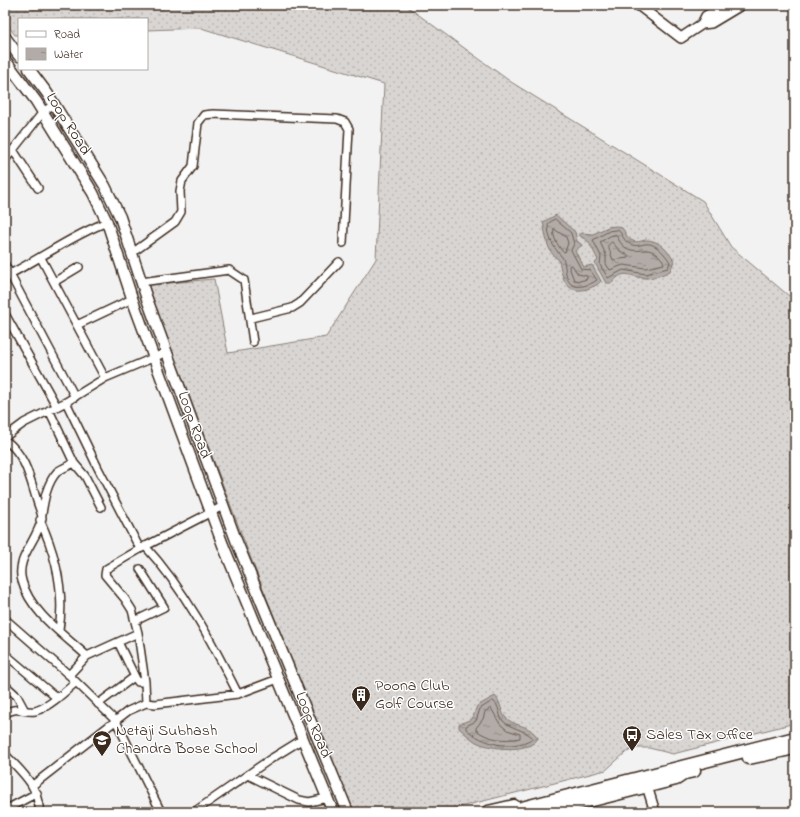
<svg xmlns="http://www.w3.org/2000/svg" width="800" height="817" viewBox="0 0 800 817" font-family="'Indie Flower',sans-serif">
	<defs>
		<pattern id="grass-dots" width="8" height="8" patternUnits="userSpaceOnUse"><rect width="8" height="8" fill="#d8d5d2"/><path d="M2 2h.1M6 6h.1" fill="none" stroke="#bab7b4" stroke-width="1.8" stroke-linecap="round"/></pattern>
		<pattern id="water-ripples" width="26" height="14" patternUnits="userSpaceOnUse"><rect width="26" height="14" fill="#b2aba7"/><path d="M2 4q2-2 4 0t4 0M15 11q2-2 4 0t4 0" fill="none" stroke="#928b87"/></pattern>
	</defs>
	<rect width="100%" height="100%" fill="#f3f2f2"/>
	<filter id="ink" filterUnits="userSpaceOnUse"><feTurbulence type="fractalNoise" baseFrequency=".025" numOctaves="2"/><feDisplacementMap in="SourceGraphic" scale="8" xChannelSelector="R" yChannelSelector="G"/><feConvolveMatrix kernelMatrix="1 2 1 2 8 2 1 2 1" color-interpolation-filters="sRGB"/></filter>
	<g filter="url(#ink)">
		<path fill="url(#grass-dots)" stroke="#8a8078" d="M5,5H405L511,82L703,201L731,247L795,301V723L673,754L649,748H635L625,753L606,770L440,812H352L248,551L147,285L214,279L228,353L326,337L376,259L384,84L201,28L147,30V19H19V35H15L5,22Z"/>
		<path fill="url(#water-ripples)" stroke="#827770" d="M556,215L575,232L577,241L582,245L575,251L584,267L592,265L601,281C598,285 593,287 587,289C565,295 562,277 559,260C546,252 546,235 543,222Z
			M616,226L622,228C626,232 626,238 631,240C638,244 641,240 647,240C659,240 669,252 674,261L670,271C663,275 654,278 646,278C630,278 625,267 612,283H606L595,263L598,260L589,242L579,235L582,233L593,234L608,227Z
			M495,696C502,703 500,712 506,718C517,728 528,723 538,738C530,754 489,749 476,742C470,738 464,733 459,728V724L472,719L477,706Z"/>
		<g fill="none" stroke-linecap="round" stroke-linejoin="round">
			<path stroke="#6b5e55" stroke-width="1" d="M555,219L571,233L574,244L571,250L581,269L590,270L597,280C593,283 588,285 583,286C561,290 568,264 562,257C553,247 548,238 548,224Z
				M554,229L566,237L568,243L565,252L562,251C557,244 552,236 554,229Z
				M618,230C623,234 623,241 630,244C636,247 639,245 645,244C655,242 665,254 670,262L668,268L646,274L623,270L608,278L600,265L601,256L593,240L609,231Z
				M616,235C619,240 621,245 626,248C640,255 647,244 659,256C662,259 663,260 664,264L646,268L623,265L610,270L606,264V255L600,242L610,236Z
				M612,242L620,251L628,255V258L613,260L608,246Z
				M570,265H572L578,274L587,276V279L580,281L574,280L569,267Z
				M493,701C500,705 498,715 503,721C512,729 523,729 532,737V739C510,751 483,744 466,729V726L476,721L480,709Z
				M491,708L500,724L507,730L520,734V738C505,741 489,740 476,730V728L483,719L485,712Z"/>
			<g stroke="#3b2a1e" stroke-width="10">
				<path id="minor" d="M13,150L38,188
					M5,160L43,112L54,104
					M132,253L175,222L181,212L180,191L182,181L193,166L198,123L204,115L213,114L337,119L345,122L349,129L343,243
					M41,258L105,378
					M5,265L75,397
					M10,274C43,257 73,235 107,222
					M54,282L79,267
					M141,282L229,270L244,280L253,342
					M5,314L57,407
					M251,318L292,308L300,303L339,262
					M77,325L132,299
					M66,402L98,468L140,549
					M49,410L74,463L85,476L101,507
					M5,437L24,423L66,402L105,378L167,352
					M5,440C25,454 30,478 37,501C38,505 42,514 42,518C38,540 15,558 22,581C30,612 64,635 87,656
					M42,514C44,500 47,483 57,472C62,468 69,466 74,463
					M40,520C56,555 65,592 59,630
					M145,546C185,590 212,642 238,694
					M5,619L69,675L116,721L161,812
					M135,621L164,607L140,569
					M138,633L132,610L125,599L105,575L106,569L140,549L223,506
					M5,654L57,698
					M69,675L87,656L118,642
					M145,682H138L136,679L118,642L138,633L145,682L146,703
					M5,685L17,696L24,709
					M98,704L134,677
					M5,714C17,705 24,713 35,711C48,708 66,691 76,682
					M5,754C24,775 36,782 40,812
					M248,775L299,800L309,802L327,798
					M33,785L128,711L146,703L155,704L238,694L278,679
					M5,810L37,793
					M194,812L269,760L303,739"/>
			</g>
			<g stroke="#3b2a1e" stroke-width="12">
				<path id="tertiary" d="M638,5L681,38L702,24L711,23L741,5
					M702,24L706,16L724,5
					M647,786L655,812"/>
			</g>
			<g stroke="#3b2a1e" stroke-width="13">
				<path id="secondary" d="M5,37L19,56
					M5,60L36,101L93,193L107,222L134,304L223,545L333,812
					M29,69L47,93L105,186L120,217L147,299L236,540L348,812"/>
			</g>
			<g stroke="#3b2a1e" stroke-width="15">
				<path id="primary" d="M749,758L795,748
					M488,812L514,806
					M506,812L795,738
					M545,812L676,779L685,773L694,771"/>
			</g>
			<use href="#minor" stroke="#fff" stroke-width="7"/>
			<use href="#tertiary" stroke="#fff" stroke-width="9"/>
			<use href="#secondary" stroke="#fff" stroke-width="10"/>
			<use href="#primary" stroke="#fff" stroke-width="12"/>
		</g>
	</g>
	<defs>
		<g id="building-pin" transform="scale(1)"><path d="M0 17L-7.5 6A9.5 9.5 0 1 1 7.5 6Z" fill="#3b2a1e" stroke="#fff"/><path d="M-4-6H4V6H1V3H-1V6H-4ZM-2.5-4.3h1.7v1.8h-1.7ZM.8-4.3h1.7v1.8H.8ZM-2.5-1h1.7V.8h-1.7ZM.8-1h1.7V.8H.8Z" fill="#fff"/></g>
		<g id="bus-pin" transform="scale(1)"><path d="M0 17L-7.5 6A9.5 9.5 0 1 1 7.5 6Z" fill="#3b2a1e" stroke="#fff"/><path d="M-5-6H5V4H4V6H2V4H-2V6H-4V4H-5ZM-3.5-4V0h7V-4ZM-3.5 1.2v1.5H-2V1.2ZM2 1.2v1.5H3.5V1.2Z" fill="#fff"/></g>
		<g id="school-pin" transform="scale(1)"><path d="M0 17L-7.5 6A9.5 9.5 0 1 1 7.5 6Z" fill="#3b2a1e" stroke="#fff"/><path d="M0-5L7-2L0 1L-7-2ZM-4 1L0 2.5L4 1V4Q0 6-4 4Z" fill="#fff"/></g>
	</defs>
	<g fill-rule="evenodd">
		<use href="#building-pin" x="361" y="695"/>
		<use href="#bus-pin" x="632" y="735"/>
		<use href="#school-pin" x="102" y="740"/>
	</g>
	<g text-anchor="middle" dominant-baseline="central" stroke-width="3" stroke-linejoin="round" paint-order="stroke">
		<g font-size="16" fill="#3b2a1e" stroke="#fff">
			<text transform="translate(68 124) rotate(58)">Loop Road</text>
			<text transform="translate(194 425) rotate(70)">Loop Road</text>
			<text transform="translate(313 725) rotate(67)">Loop Road</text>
		</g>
		<g font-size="16" fill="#3b2a1e" stroke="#fff" text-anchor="start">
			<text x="375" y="686">Poona Club<tspan x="375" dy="18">Golf Course</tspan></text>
			<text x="116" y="731">Netaji Subhash<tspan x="116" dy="18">Chandra Bose School</tspan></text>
			<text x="646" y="735">Sales Tax Office</text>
		</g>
	</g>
	<rect width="800" height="817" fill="none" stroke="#fff" stroke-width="20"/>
	<rect x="10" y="10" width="780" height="797" fill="none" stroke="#3b2a1e" stroke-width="1.5" filter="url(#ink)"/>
	<rect x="18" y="18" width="130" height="52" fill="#ffffff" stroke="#b1aaa5"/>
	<rect x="26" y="31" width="20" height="6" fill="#ffffff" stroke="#b1aaa5"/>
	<text x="54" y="38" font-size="12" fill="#3b2a1e">Road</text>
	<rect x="26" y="48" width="20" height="12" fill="url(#water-ripples)" stroke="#b1aaa5"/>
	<text x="54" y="58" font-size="12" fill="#3b2a1e">Water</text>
</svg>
